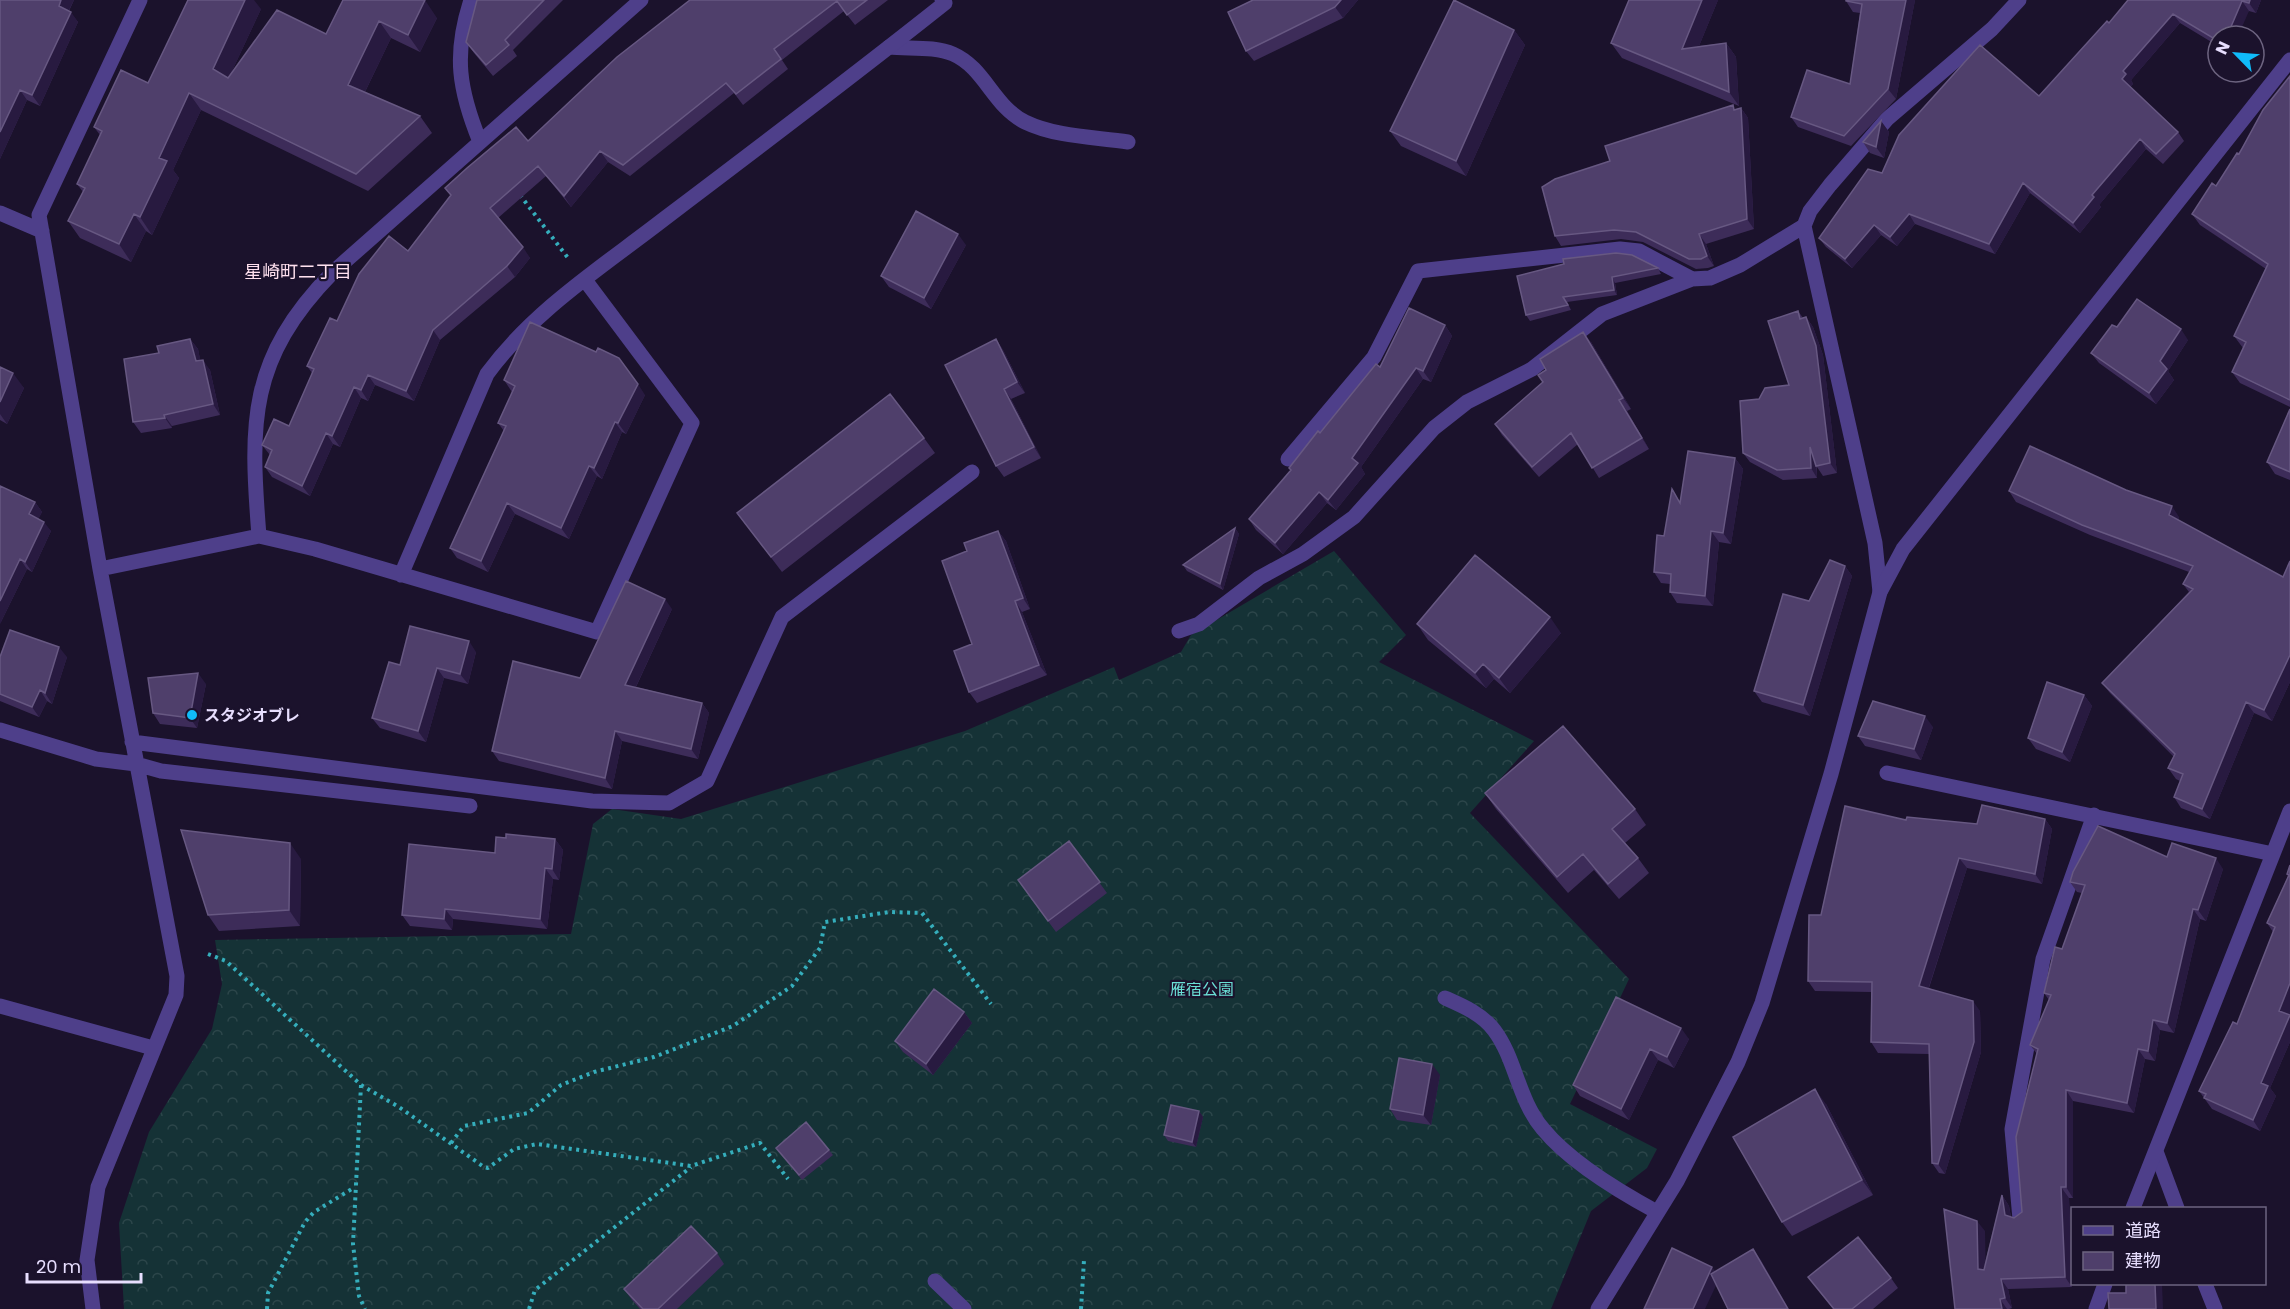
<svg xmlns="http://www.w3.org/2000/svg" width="2290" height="1309" viewBox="0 0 2290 1309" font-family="Poppins,'Noto Sans JP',sans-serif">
	<defs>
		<pattern id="forest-crowns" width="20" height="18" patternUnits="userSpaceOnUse" patternTransform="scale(1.5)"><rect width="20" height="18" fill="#153236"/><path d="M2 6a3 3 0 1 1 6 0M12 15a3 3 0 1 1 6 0" fill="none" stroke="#2c464a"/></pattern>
	</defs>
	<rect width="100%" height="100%" fill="#1b122c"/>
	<path fill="url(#forest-crowns)" d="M1334,551L1406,635L1379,662L1534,741L1470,813L1629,979L1570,1104L1657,1149L1647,1168L1591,1211L1551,1309H124L119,1223L149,1132L212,1029L222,984L215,940L571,934L593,824L612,809L681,819L965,731L1114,667L1119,680L1181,652L1191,635Z"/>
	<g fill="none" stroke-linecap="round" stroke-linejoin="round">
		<path stroke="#35aebc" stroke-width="4" stroke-dasharray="3 4.5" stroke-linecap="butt" d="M520,195L568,258
			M208,954L226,961L361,1085L399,1107L484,1167L488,1168L514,1149L537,1144L691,1166L760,1143L788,1179
			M361,1085L353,1244L359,1296L365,1309
			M451,1143L464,1126L528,1113L561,1085L594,1072L654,1057L733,1026L792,986L820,948L825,922L889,912L922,913L991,1004
			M267,1309L268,1293L305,1222L314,1212L355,1187
			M529,1309L535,1290L691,1167
			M1081,1309L1084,1260"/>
		<path stroke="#4e3f8a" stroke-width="15" d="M889,47C909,49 935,46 953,54C985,68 993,106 1025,122C1056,137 1095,137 1128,142
			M1445,998C1463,1006 1482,1014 1494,1030C1516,1059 1518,1100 1543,1129C1570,1162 1620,1192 1657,1212
			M2157,1154L2177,1208
			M935,1281L964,1309
			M2205,1284L2215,1309"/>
		<path stroke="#4e3f8a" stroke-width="15" d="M471,0C453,55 459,90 480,142
			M0,213L42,231
			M1288,459L1374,357L1418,271L1620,249L1639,251L1692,279L1710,278L1740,265L1804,226
			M259,536C250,422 248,359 333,272L641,0
			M100,569L259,536L315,549L597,632L692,423L585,280
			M401,575L487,374C534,310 602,267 664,219C758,148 852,77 945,3L942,0
			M1880,592L1875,543L1804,226L1810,211L1830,185L1887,119L1992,29L2019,0
			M1179,631L1199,624L1259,578L1303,554L1354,517L1434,428L1467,402L1532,369L1602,314L1692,279
			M0,730L96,759L136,764L161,771L470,806
			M132,742L592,801L669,803L707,781L782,617L972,472
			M1887,773L2273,854
			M0,1006L153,1048
			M2133,1208L2290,811
			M2020,1219L2012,1129L2043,959L2094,815
			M93,1309L87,1260L98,1187L176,995L177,976L100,569L39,215L140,0
			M2096,1309L2105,1284"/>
		<path stroke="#4e3f8a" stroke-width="15" d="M1598,1309L1677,1181L1738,1062L1762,1003L1831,774L1880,592L1903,549L2290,60"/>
	</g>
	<path fill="#3d2c59" d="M0,0H74L69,11L78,22L40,106L27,100L0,159Z
		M343,0L437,18L420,52L391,38L365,92L420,116L432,133L368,191L201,110L173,170L179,178L152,235L146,231L131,262L80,238L68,221L83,192L77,184L100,135L94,127L148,83L261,9L231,73L326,34Z
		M477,0H563L513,50L517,56L493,76L474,53L466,42Z
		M690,0H888L855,25L844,11L782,60L788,69L743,105L734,93L630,176L608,162L571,207L546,176L498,218L530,258L515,277L440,340L414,401L375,385L368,401L361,398L340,447L333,444L310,496L272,477L265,467L270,455L262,445L289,426L312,373L307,366L337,321L408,251L451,196L445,188L528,141Z
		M1253,0H1358L1343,18L1254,61L1246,51Z
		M1718,0L1699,46L1726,43L1736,57L1739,106L1622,58L1611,43Z
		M1915,0L1896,99L1851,146L1798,127L1791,117L1850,84L1860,13L1853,12L1846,1Z
		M2128,0H2261L2256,13L2249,11L2218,36V46L2180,23L2131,80L2133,84L2130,87L2178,132L2184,141L2163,164L2146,149L2099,205L2101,207L2080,233L2030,193L1995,254L1915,224L1897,246L1881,235L1852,268L1826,247L1819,238L1882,173L2039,96L2109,23Z
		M1514,30L1525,45L1466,176L1401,146L1390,131Z
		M2290,76V407L2240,383L2232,372L2243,348L2234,336L2266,269L2200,225L2192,214L2216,186Z
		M1741,108L1748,118L1754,229L1706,244L1714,266L1708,268L1696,269L1643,242L1621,239L1561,246L1555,236L1610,161L1736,109Z
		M1881,121L1889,132L1884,158L1870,153L1863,142Z
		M966,245L931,309L889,287L881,276Z
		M1658,268L1661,274L1615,283L1617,295L1567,302L1571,310L1530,321L1526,315L1517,276Z
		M1798,311L1803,318L1806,317L1813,327L1823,355L1837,473L1823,476L1817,467V478L1783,480L1750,462L1743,453L1759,399L1789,385Z
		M1445,325L1452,336L1431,382L1423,379L1361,467L1365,474L1336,510L1327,503L1283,554L1256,530L1249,519L1291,470L1289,468L1380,367Z
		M2117,327L2188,340L2168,371L2174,380L2156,404L2099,363L2091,353Z
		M190,339L198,349L200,360L210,370L220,415L172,426V428L141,433L133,422L159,353Z
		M996,339L1003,350L1025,393L1011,399L1041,458L1004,477L996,466Z
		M1591,342L1631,409L1627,411L1649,449L1599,478L1578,444L1539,477L1502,435L1495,424Z
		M0,367L24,388L7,424L0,420Z
		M504,380L645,395L626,434L622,432L602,479L597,476L569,539L515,514L488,572L457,558L450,548L504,431L498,423L512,392Z
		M2290,409V480L2275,474L2267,462Z
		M924,438L935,453L782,572L737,513Z
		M1735,458L1743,469L1731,544L1719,542L1713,606L1677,603L1670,592V584L1661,583L1654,572L1680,501Z
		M2009,491L2179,517L2178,520L2283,577L2290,561V682L2272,721L2254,713L2210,819L2181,808L2174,797L2180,781L2176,779L2168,768L2174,757L2110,693L2102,683L2189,592L2183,584L2189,572L2090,535L2016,502Z
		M35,502L42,512L38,519L51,531L32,572L27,569L0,624Z
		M1235,528L1239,534L1223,590L1187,571L1183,565Z
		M998,531L1006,541L1030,609L1022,612L1047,675L977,703L969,692L972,644L967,551Z
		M1845,566L1852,576L1810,716L1762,702L1754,691L1809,601Z
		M672,609L636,687L702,703L709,713L698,759L622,741L612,789L499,761L492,751L580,678Z
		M1417,624L1561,633L1510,693L1494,679L1486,688L1428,640Z
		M476,652L468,684L444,678L426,742L380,728L372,718L400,665Z
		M0,657H67L52,704L47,701L39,717L0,701Z
		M206,684L197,728L160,724L153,713Z
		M2084,695L2092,706L2070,762L2036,749L2028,738Z
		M1933,727L1921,760L1865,746L1858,736Z
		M1485,793L1635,809L1646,825L1625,843L1638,858L1649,873L1619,899L1594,870L1568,893L1496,809Z
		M2045,819L2052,829L2042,884L1967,868L1929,988L1980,1011L1981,1052L1945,1174L1939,1173L1932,1163L1929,1054L1878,1053L1871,1042V992L1815,991L1808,981L1821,915L1906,820L1977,824Z
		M506,838L555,839L563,850L559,880L553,879L547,929L453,919L452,930L410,926L402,915L495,853Z
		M1069,841L1107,893L1056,932L1018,880Z
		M2167,857L2223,869L2206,921L2200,919L2174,1033L2160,1030L2155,1061L2145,1059L2134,1113L2073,1101V1198H2069L2072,1287L2008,1289L2012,1308L2009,1309H1955L1985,1231V1263L2002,1195L2009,1206L2011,1217L2014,1218L2022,1212L2037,1054L2030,1045L2049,1000L2044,993L2062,949L2082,893L2077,892L2070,882Z
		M301,859L300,926L219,931L208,915Z
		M2290,865V1012L2289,1015L2290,1016V1042L2270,1088L2276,1096L2260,1131L2212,1109L2199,1091L2237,1024L2273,932L2267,923L2288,876L2287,874Z
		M1616,997L1689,1039L1674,1068L1658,1060L1629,1120L1580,1096L1573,1085Z
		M964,1012L972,1023L933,1075L903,1052L895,1041Z
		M1440,1075L1431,1125L1397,1120L1390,1109Z
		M1826,1104L1873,1195L1792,1236L1782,1222Z
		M1199,1111L1203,1117L1196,1147L1168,1141L1164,1135Z
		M776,1148L829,1150L833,1155L802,1180Z
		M717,1253L724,1264L677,1309H640L632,1300L624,1289Z
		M1808,1277L1891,1278L1898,1288L1873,1309H1833Z"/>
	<path fill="#281a40" d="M61,0H74L66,16L59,6Z
		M245,0H254L261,9L225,86L213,69Z
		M425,0L437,18L420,52L408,35Z
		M1341,0H1358L1343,18L1335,7Z
		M1702,0H1718L1692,63L1682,49Z
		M1906,0H1915L1896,99L1888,89Z
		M2250,0H2261L2256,13L2249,3Z
		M2242,1L2249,11L2238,36H2227Z
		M71,12L78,22L40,106L32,95Z
		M2173,14L2180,23L2131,80L2133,84L2129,89L2122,79L2123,71Z
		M379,21L391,38L360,102L348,85Z
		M1514,30L1525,45L1466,176L1456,161Z
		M1726,43L1736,57L1739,106L1729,92Z
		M20,90L27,100L0,159V132Z
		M189,93L201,110L173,170L179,178L152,235L140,217L159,158Z
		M1741,108L1748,118L1754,229L1747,219Z
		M1881,121L1889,132L1884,158L1876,147Z
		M2140,139L2146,149L2099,205L2101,207L2080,233L2073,223L2092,195Z
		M600,151L608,162L571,207L564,196Z
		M2023,183L2030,193L1995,254L1989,244Z
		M134,214L146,231L131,262L119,244Z
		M1909,214L1915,224L1897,246L1890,237Z
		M1874,225L1881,235L1852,268L1845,259Z
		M958,234L966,245L931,309L924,298Z
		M1699,234L1706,244L1714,266L1707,256Z
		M523,247L530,258L515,277L507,266Z
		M1612,277L1615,283L1617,295L1614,290Z
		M1806,317L1813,327L1823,355L1837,473L1830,463Z
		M1445,325L1452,336L1431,382L1423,371Z
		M2181,329L2188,340L2168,371L2174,380L2156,404L2149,393L2160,361Z
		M433,330L440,340L414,401L406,391Z
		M1583,332L1591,342L1631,409L1623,398Z
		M190,339L198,349L203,372L196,361Z
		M996,339L1003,350L1025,393L1017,382Z
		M203,360L210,370L220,415L213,404Z
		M1416,368L1423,379L1361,467L1365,474L1336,510L1328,500L1352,458Z
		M13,373L24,388L7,424L0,414V402Z
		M368,375L375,385L368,401L361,390Z
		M638,384L645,395L626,434L618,423Z
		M354,387L361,398L340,447L332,436Z
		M1004,389L1011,399L1041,458L1034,447Z
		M1619,400L1627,411L1649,449L1642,438Z
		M164,415L172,426V428L165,418Z
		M615,422L622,432L602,479L594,468Z
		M326,433L333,444L310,496L302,486Z
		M1810,447L1816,457L1817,478L1811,468Z
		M1735,458L1743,469L1731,544L1723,533Z
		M589,466L597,476L569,539L561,528Z
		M1319,492L1327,503L1283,554L1275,543Z
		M35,502L42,512L36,524L29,514Z
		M507,503L515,514L488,572L481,561Z
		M2172,506L2179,517L2176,526L2169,515Z
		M44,522L51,531L32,572L25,562Z
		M1235,528L1239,534L1223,590L1220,584Z
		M998,531L1006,541L1030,609L1023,598Z
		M1711,531L1719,542L1713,606L1705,596Z
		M20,559L27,569L0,624V601Z
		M1845,566L1852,576L1810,716L1803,705Z
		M665,599L672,609L632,695L625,685Z
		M1015,601L1022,612L1047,675L1039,665Z
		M1550,617L1561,633L1510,693L1499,678Z
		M469,641L476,652L468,684L460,674Z
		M59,647L67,657L52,704L45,693Z
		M2290,655V682L2272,721L2264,710Z
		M1483,664L1494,679L1486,688L1475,673Z
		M437,668L444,678L426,742L418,731Z
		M198,673L206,684L197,728L190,718Z
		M40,690L47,701L39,717L32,707Z
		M2084,695L2092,706L2070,762L2062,752Z
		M2246,702L2254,713L2210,819L2202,809Z
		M702,703L709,713L698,759L691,749Z
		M1925,716L1933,727L1921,760L1914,749Z
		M615,731L622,741L612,789L605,778Z
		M2045,819L2052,829L2042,884L2035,874Z
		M555,839L563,850L559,880L552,869Z
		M290,843L301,859L300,926L289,910Z
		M1959,858L1967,868L1926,996L1919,986Z
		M2216,858L2223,869L2206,921L2198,910Z
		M545,868L553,879L547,929L540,919Z
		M445,909L453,919L452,930L444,919Z
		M2193,909L2200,919L2174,1033L2167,1023Z
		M2290,983V1012L2286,1021L2279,1011Z
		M1973,1001L1980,1011L1981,1052L1945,1174L1938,1164Z
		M964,1012L972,1023L933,1075L926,1064Z
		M2290,1015V1042L2270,1088L2276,1096L2260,1131L2253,1120L2261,1083Z
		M2153,1020L2160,1030L2155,1061L2148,1051Z
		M1681,1028L1689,1039L1674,1068L1667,1057Z
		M1650,1049L1658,1060L1629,1120L1621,1109Z
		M2138,1049L2145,1059L2134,1113L2127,1103Z
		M1432,1064L1440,1075L1431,1125L1423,1115Z
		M1815,1089L1826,1104L1873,1195L1862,1180Z
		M2066,1090L2073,1101V1198L2066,1187Z
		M1199,1111L1203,1117L1196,1147L1192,1142Z
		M2061,1187L2069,1198L2072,1287L2065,1277Z
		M2002,1195L2009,1206L2012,1225L2005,1215Z
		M1977,1221L1985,1231L1986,1279L1978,1269Z
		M1753,1249L1761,1260L1789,1309H1788Z
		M1712,1267L1720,1277L1705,1309H1693Z
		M2001,1279L2008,1289L2012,1308L2005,1298Z
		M2155,1284H2162L2163,1309H2156Z
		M2000,1299L2007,1309H2002Z"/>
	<path fill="#4f3f6b" stroke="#675882" stroke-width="1.5" d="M0,0H61L59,6L71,12L32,95L20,90L0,132Z
		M188,0H245L213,69L228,78L277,10L326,34L343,0H425L408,35L379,21L348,85L420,116L356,174L189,93L159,158L167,161L140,217L134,214L119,244L68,221L85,188L77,184L102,131L94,127L121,70L148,83Z
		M477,0H544L505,40L509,45L486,65L466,42Z
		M690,0H867L847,15L837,1L774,49L781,59L736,94L726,83L623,165L600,151L564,196L538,166L490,208L523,247L507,266L433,330L406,391L368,375L361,390L354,387L332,436L326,433L302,486L265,467L272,450L262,445L274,419L289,426L314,369L307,366L330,318L337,321L359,274L389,236L408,251L451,195L445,188L467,168L516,127L528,141L617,57Z
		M1253,0H1341L1335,7L1246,51L1228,12Z
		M1454,0L1514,30L1456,161L1390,131Z
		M1629,0H1702L1682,49L1726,43L1729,92L1611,43Z
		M1846,0H1906L1888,89L1844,136L1791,117L1807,70L1850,84L1862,4L1846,1Z
		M2128,0H2250L2249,3L2242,1L2227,36H2218V41L2173,14L2123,71L2126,74L2122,79L2178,132L2156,154L2140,139L2092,195L2094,197L2073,223L2023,183L1989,244L1909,214L1890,237L1874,225L1845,259L1819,238L1868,169L1882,173L1899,135L1980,45L2039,96L2107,21L2109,23Z
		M2290,76V400L2232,372L2246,342L2234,336L2268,264L2192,214L2212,183L2216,186L2237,153L2239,154L2263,110Z
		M1733,105L1734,110L1741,108L1747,219L1699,234L1707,256L1701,259H1689L1636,232L1614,230L1555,236L1542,187L1555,179L1610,161L1605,146Z
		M1881,121L1876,147L1863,142Z
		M916,211L958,234L924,298L881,276Z
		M1616,253L1632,255L1658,268L1612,277L1614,290L1563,297L1568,305L1526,315L1517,276L1564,264L1563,259Z
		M2137,299L2181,329L2160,361L2167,369L2149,393L2091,353L2112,325L2117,327Z
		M1409,308L1445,325L1423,371L1416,368L1352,458L1358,463L1328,500L1319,492L1275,543L1249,519L1291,470L1289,468L1318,431L1320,433L1376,364L1380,367Z
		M1798,311L1800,319L1806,317L1816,346L1830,463L1816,466L1810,447L1811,468L1777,470L1743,453L1740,401L1759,399L1765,388L1789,385L1768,321Z
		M530,322L596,352L598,348L619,358L638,384L618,423L615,422L594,468L589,466L561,528L507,503L481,561L450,548L506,426L498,423L515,386L504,380Z
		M1583,332L1623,398L1619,400L1642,438L1592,468L1571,433L1532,467L1495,424L1543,382L1538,375L1546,370L1540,359Z
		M190,339L196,361L203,360L213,404L164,415L165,418L133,422L124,359L159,353L157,346Z
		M996,339L1017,382L1004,389L1034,447L996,466L945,365Z
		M0,367L13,373L0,402Z
		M890,394L924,438L771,557L737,513Z
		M2290,409V472L2267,462Z
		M2030,446L2126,490L2172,506L2169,515L2283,577L2290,561V655L2264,710L2246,702L2202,809L2174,797L2183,774L2168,768L2175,754L2102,683L2193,589L2183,584L2193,566L2082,525L2009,491Z
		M1688,451L1735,458L1723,533L1711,531L1705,596L1670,592L1671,574L1654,572L1657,535L1664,536L1672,489L1680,503Z
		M0,486L35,502L29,514L44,522L25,562L20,559L0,601Z
		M1235,528L1220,584L1183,565Z
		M998,531L1023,598L1015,601L1039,665L969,692L954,651L972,644L942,561L967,551L964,543Z
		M1475,555L1550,617L1499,678L1483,664L1475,673L1417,624Z
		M1830,560L1845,566L1803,705L1754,691L1783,594L1809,601Z
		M626,581L665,599L625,685L702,703L691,749L615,731L605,778L492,751L513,661L580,678Z
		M410,626L469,641L460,674L437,668L418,731L372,718L389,662L400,665Z
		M10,630L59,647L45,693L40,690L32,707L0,694V657Z
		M198,673L190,718L153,713L148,678Z
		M2047,682L2084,695L2062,752L2028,738Z
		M1873,701L1925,716L1914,749L1858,736Z
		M1563,726L1635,809L1612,829L1638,858L1608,884L1583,854L1557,877L1485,793Z
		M1982,805L2045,819L2035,874L1959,858L1919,986L1973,1001L1974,1042L1938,1164L1932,1163L1929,1044L1871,1042L1872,982L1808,981L1809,915H1821L1845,806L1906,820L1907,817L1977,824Z
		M2098,826L2167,857L2172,843L2216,858L2198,910L2193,909L2167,1023L2153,1020L2148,1051L2138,1049L2127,1103L2066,1090V1187H2061L2065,1277L2001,1279L2005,1298L2000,1299L2002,1309H1955L1944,1209L1977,1221L1978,1269L1984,1270L2002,1195L2005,1215L2014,1218L2022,1212L2016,1137L2038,1049L2030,1045L2051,995L2044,993L2055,947L2062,949L2085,885L2070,882L2073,872Z
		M181,830L290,843L289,910L208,915Z
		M506,834L555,839L552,869L545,868L540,919L445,909L444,919L402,915L409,844L495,853L496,837L506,838Z
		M1069,841L1100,882L1048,921L1018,880Z
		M2290,865V983L2279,1011L2290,1015L2261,1083L2268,1086L2253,1120L2204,1098L2206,1094L2199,1091L2233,1022L2237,1024L2275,927L2267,923L2289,875L2287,874Z
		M934,989L964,1012L926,1064L895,1041Z
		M1616,997L1681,1028L1667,1057L1650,1049L1621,1109L1573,1085Z
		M1399,1058L1432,1064L1423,1115L1390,1109Z
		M1815,1089L1862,1180L1782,1222L1733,1137Z
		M1171,1105L1199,1111L1192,1142L1164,1135Z
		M806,1122L829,1150L799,1175L776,1148Z
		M691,1226L717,1253L658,1309H643L624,1289Z
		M1858,1237L1891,1278L1852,1309H1834L1808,1277Z
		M1672,1248L1712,1267L1693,1309H1644Z
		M1753,1249L1788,1309H1728L1711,1274Z
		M2126,1284H2155L2156,1309H2109L2108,1293H2126Z"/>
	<circle fill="#10bbf9" stroke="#1b122c" stroke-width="2" cx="192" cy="715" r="6"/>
	<g text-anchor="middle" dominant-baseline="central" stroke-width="4.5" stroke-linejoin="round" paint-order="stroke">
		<g font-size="16" font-weight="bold" fill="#e7defe" stroke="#1b122c" text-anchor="start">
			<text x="204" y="715">スタジオブレ</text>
		</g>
		<g font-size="16" fill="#6aded5" stroke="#1b122c">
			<text x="1202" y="989">雁宿公園</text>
		</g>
		<g font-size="18" fill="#fee0ee" stroke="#1b122c">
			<text x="298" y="271">星崎町二丁目</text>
		</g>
	</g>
	<rect x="2071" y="1207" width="195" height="78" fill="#1b122c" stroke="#6d6480" stroke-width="1.5"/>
	<rect x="2083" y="1226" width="30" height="9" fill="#4e3f8a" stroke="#6d6480" stroke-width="1.5"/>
	<text x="2125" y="1237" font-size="18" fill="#e7defe">道路</text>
	<rect x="2083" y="1252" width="30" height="18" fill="#4f3f6b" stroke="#6d6480" stroke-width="1.5"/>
	<text x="2125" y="1267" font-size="18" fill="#e7defe">建物</text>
	<g transform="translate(2236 54) rotate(295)"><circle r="28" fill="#1b122c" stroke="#6d6480" stroke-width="1.5"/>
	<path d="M0-4.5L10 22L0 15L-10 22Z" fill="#10bbf9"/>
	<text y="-9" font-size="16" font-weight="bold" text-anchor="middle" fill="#e7defe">N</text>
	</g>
	<path d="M27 1273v9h114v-9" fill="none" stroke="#e7defe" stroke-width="3"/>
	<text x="36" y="1273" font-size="18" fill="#e7defe" stroke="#1b122c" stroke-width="4.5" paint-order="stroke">20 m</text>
</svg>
